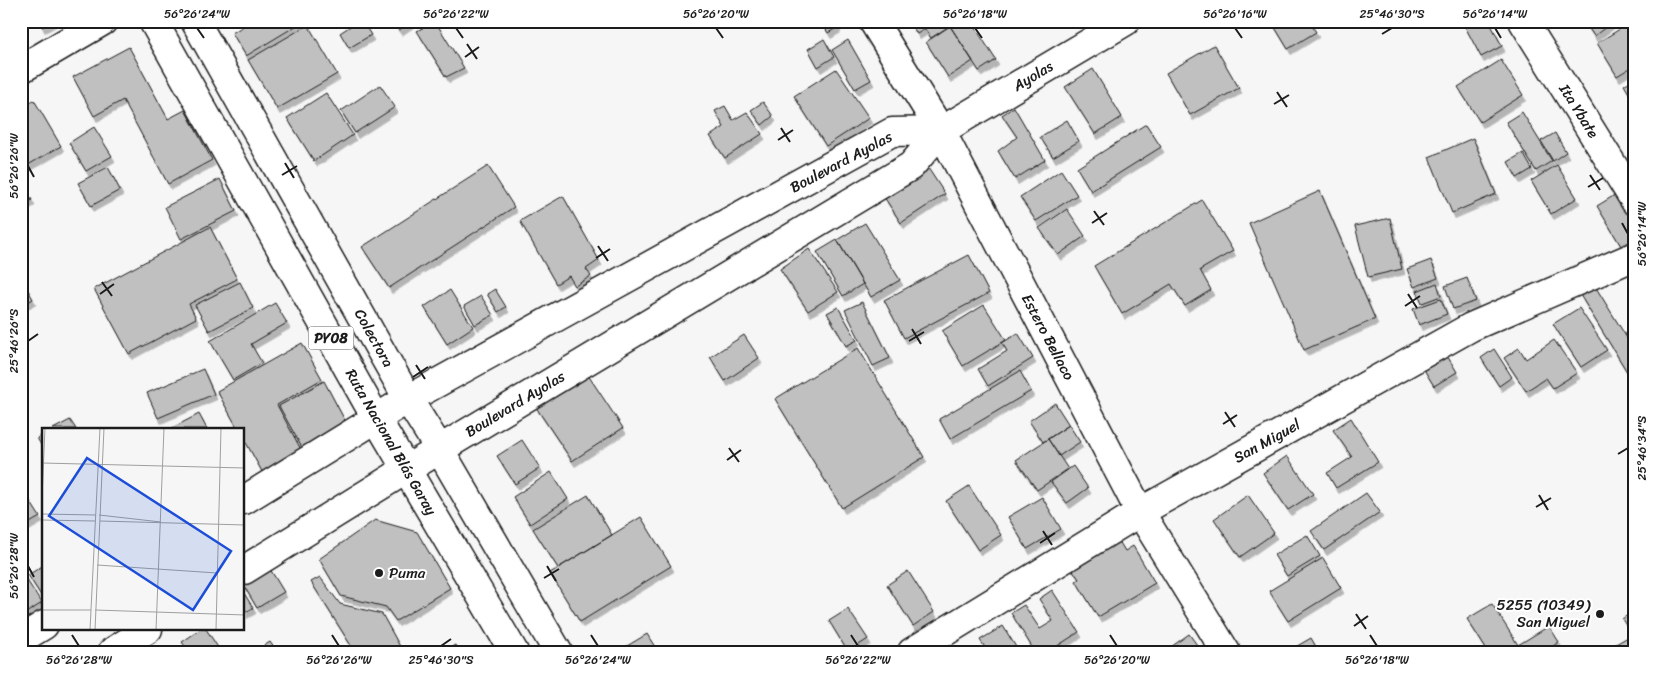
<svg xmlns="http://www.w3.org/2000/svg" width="1656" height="673" viewBox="0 0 1656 673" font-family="Sriracha,sans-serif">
	<defs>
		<filter id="shadow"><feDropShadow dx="3" dy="5.5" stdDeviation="0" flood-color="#0004"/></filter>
	</defs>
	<rect width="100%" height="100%" fill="#f6f6f6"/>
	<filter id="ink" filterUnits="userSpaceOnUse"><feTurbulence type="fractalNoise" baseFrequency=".02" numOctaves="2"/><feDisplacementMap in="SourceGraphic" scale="10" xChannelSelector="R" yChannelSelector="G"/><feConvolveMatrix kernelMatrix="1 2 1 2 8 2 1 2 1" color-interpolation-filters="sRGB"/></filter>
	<g filter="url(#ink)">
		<path fill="#c0c0c0" stroke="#1c1c1c" filter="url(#shadow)" d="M39,21H53L42,27Z
			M252,21H304L246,56L232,33Z
			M358,21H362L371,35L349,48L340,33Z
			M392,21H412L399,30Z
			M435,21L464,68L446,77L417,31Z
			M821,21H835L838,27L828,33Z
			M909,21H957L931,38L925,29L917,34Z
			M957,21H971L996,60L979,71L950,26Z
			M1271,21H1309L1316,32L1288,49Z
			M1462,21H1489L1502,46L1481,57Z
			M1584,21H1614L1594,36Z
			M1633,21H1635V65L1617,76L1597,43Z
			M308,25L337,74L277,109L248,60Z
			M950,26L973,61L948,77L926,42Z
			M824,39L834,57L818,67L808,49Z
			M848,40L871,80L855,89L832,50Z
			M1214,45L1239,88L1190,115L1166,73Z
			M129,47L168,119L185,110L212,160L168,184L123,100L94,116L73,77Z
			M1501,60L1523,95L1480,122L1458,87Z
			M836,69L869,118L826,146L794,96Z
			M1093,69L1122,117L1095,134L1065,87Z
			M1635,78V103L1624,85Z
			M380,85L395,107L355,133L341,111Z
			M326,93L353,135L314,161L287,118Z
			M34,100L61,146L21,169V107Z
			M763,102L773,116L762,125L751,110Z
			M725,106L733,120L747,112L762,134L725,158L710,136L724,127L715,111Z
			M1014,107L1045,160L1015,179L998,151L1017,137L1002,115Z
			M1522,112L1552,161L1536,171L1506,122Z
			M1067,120L1079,141L1053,157L1040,137Z
			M1146,124L1161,147L1091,191L1077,168Z
			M94,127L112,156L86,171L69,143Z
			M1555,133L1566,152L1553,161L1541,141Z
			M1473,138L1496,194L1452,213L1429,157Z
			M1523,153L1532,169L1517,178L1508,162Z
			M1557,165L1577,198L1551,214L1531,181Z
			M488,166L514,207L389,288L362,247Z
			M108,167L120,190L91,206L78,183Z
			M928,168L945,194L901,223L884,197Z
			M1061,170L1077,195L1036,221L1020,197Z
			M220,179L236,211L181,239L165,207Z
			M21,183L32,200L21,207Z
			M1623,190L1635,210V244L1624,251L1597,206Z
			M1320,191L1375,319L1304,350L1249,223Z
			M563,196L599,260L586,269L591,276L575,286L569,276L556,284L520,221Z
			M1202,200L1233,251L1200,270L1211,290L1185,306L1171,284L1122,314L1094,266Z
			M1067,209L1085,236L1058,255L1039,228Z
			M1390,218L1402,269L1368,277L1355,226Z
			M865,223L900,280L871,297L837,240Z
			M210,227L237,279L189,304L196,318L129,354L94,289Z
			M837,240L863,284L843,296L817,252Z
			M809,249L838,292L808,311L780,269Z
			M969,255L989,293L904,338L884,300Z
			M1431,260L1438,278L1414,287L1407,269Z
			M21,278L33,299L21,306Z
			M1467,278L1476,301L1453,309L1445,286Z
			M240,282L253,308L209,331L195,305Z
			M1437,283L1441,296L1422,303L1417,291Z
			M1595,286L1635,351V371L1629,375L1580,295Z
			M495,289L506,307L498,312L487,294Z
			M450,290L473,327L447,344L424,307Z
			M481,296L493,315L475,325L464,306Z
			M1441,299L1447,314L1419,325L1413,309Z
			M862,302L890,358L873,366L845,310Z
			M275,303L287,323L251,344L262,363L233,380L210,341Z
			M984,305L1006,340L963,366L942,331Z
			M838,307L857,340L846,346L827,313Z
			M1579,308L1607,350L1581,367L1553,324Z
			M1018,333L1033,358L988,386L978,369L1007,351L1002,343Z
			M744,335L759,358L725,381L710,357Z
			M1554,340L1577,373L1553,388L1546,378L1526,391L1504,358L1519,348L1526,359Z
			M302,343L322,379L277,405L304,455L265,477L244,439V429H238L217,391Z
			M858,348L924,457L842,508L775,399Z
			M1494,349L1512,377L1499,386L1481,358Z
			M1446,354L1457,372L1434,386L1423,368Z
			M203,369L214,394L158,418L147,393Z
			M1020,371L1031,391L950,439L939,419Z
			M586,372L623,428L572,461L535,406Z
			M324,381L350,430L306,455L279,406Z
			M1055,403L1069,425L1043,442L1029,421Z
			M199,414L207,429H170Z
			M1351,418L1378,462L1336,488L1327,473L1352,457L1333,430Z
			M70,420L76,429H53Z
			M1069,425L1080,442L1059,456L1048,439Z
			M44,434V450L37,438Z
			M1048,439L1068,469L1037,490L1016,460Z
			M522,440L540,468L515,484L497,456Z
			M1287,456L1313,494L1288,510L1263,473Z
			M1073,466L1088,488L1067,503L1051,482Z
			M551,472L568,499L530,524L513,497Z
			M969,486L1001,535L978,550L946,501Z
			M21,487L40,517L21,528Z
			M1366,493L1380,512L1324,550L1311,531Z
			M588,495L612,535L558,568L533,529Z
			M1248,495L1274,533L1240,557L1214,519Z
			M1042,497L1061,529L1027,549L1008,517Z
			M641,517L671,566L580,622L550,573Z
			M375,520L417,532L450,588L396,621L386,607L341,596L319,559Z
			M1307,535L1320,556L1287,576L1274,555Z
			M1119,541L1125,551L1133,546L1155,583L1098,617L1076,581L1079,579L1072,569Z
			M1323,558L1341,588L1288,621L1269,591Z
			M44,565V600L28,575Z
			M270,569L284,592L257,608L244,586Z
			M908,571L934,612L913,626L887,585Z
			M320,577L340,604L382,614L403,652H355L311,582Z
			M26,579L42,603L21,616V582Z
			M1052,590L1079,632L1048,652H1035L1011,613L1024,605L1040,629L1053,621L1039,599Z
			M244,593L253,608L244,613Z
			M1492,604L1518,645L1549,626L1559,642L1544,652H1488L1467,619Z
			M848,609L868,639L848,652L829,621Z
			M1635,610V640L1622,619Z
			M1003,626L1019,652H988L980,640Z
			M201,629H206L219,649L214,652H189L182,642Z
			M647,634L658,652H624L622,649Z
			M1189,634L1200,649L1197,652H1164Z
			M1628,637L1635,652H1602Z
			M1311,638L1319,652H1287Z
			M270,642L277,652H254Z
			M455,645L459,652H443Z"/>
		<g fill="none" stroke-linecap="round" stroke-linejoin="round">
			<g stroke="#1c1c1c" stroke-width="31">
				<path id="street" d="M873,21L941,131L1140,512L1226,652
					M1523,21L1635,201
					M21,69L103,21
					M912,652L1140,512L1471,327L1635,256"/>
			</g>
			<g stroke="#1c1c1c" stroke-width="31">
				<path id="secondary" d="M195,21L408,399L440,450L558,652
					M244,500L408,399L892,132L941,131
					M244,570L407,469L911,166L941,131L1126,21
					M21,639L44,625
					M112,652L148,629"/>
			</g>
			<g stroke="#1c1c1c" stroke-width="31">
				<path id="highway" d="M153,21L376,418L514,652"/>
			</g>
			<use href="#street" stroke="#fff" stroke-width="28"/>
			<use href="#secondary" stroke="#fff" stroke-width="28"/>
			<use href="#highway" stroke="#fff" stroke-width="28"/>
		</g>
	</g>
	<path fill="none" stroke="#1c1c1c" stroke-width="2" d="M197,28L204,38M456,28L463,38M716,28L723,38M975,28L982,38M1235,28L1242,38M1495,28L1501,38M1382,34L1392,28M467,44L477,59M465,57L479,47M1277,92L1287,107M1274,104L1289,95M781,128L790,142M778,140L793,130M285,163L294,178M28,166L34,177M282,175L297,166M1590,175L1600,190M1588,187L1603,178M1094,211L1104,225M1092,223L1107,213M1622,223L1628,234M598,246L608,261M596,258L610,249M102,282L112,296M100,294L114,284M1408,294L1417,308M1405,306L1420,296M912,329L921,344M28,341L38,334M909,341L924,332M416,365L425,379M413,377L428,367M1225,412L1235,427M1223,424L1237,415M729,448L739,462M1618,454L1628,448M727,460L741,450M1539,495L1548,510M1536,507L1551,498M1043,531L1052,545M1040,543L1055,533M28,566L34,577M547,566L556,581M544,578L559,569M1356,614L1366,629M1354,626L1368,616M72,635L79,646M332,635L339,646M591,635L598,646M851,635L858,646M1110,635L1117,646M1370,635L1377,646M441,646L451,639"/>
	<g fill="#1c1c1c" stroke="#fff" stroke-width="2">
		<circle cx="379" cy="573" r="5"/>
		<circle cx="1600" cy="614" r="5"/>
	</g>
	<g text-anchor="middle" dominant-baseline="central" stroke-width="4" stroke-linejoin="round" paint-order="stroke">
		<rect fill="#fff" stroke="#606060" stroke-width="1" x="308.5" y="326.5" width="45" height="23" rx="4"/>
		<g font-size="14" font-weight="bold" fill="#1c1c1c">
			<text x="331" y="338">PY08</text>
		</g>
		<g font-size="15" fill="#1c1c1c" stroke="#fff">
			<text transform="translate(1033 76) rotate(-31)">Ayolas</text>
			<text transform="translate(1579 111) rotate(58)">Ita Ybate</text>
			<text transform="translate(841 162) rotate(-28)">Boulevard Ayolas</text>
			<text transform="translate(1048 337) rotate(62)">Estero Bellaco</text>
			<text transform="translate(374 338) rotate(61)">Colectora</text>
			<text transform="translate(515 404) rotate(-31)">Boulevard Ayolas</text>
			<text transform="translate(1267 441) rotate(-29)">San Miguel</text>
			<text transform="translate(391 442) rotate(60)">Ruta Nacional Blás Garay</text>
		</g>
		<g font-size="15" fill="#1c1c1c" stroke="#fff" text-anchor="start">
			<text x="389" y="573">Puma</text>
			<text x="1590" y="605" text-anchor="end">5255 (10349)<tspan x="1590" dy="17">San Miguel</tspan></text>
		</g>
	</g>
	<g transform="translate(42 428)">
		<rect width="202" height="202" fill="#f6f6f6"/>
		<path fill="none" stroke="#9f9f9f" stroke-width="1" d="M0,35L203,40M0,70L3,0M0,86L54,87M57,87L119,94M0,92L53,93M58,93L203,97M55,137L175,145M0,182H49M53,182L203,187M48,202L58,0M53,202L62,0M114,202L122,0M174,202L179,0"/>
		<path fill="#1d4ed8" fill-opacity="0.15" stroke="#1d4ed8" stroke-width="2.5" d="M45,30L189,123L151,182L7,88Z"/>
		<rect width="202" height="202" fill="none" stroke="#1c1c1c" stroke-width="2.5"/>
	</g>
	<rect width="1656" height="673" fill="none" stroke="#fff" stroke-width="55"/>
	<rect x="28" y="28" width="1600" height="618" fill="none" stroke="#1c1c1c" stroke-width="2"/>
	<g font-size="12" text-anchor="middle" fill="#1c1c1c">
		<text x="197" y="18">56°26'24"W</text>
		<text x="456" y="18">56°26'22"W</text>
		<text x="716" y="18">56°26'20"W</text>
		<text x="975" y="18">56°26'18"W</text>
		<text x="1235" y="18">56°26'16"W</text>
		<text x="1392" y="18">25°46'30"S</text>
		<text x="1495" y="18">56°26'14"W</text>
		<text transform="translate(14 166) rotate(-90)" y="4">56°26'26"W</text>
		<text transform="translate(1642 234) rotate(-90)" y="4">56°26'14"W</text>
		<text transform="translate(14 341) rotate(-90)" y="4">25°46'26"S</text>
		<text transform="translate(1642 448) rotate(-90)" y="4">25°46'34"S</text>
		<text transform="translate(14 566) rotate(-90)" y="4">56°26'28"W</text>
		<text x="79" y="664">56°26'28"W</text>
		<text x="339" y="664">56°26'26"W</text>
		<text x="441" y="664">25°46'30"S</text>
		<text x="598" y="664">56°26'24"W</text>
		<text x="858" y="664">56°26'22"W</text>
		<text x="1117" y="664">56°26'20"W</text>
		<text x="1377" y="664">56°26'18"W</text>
	</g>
</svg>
